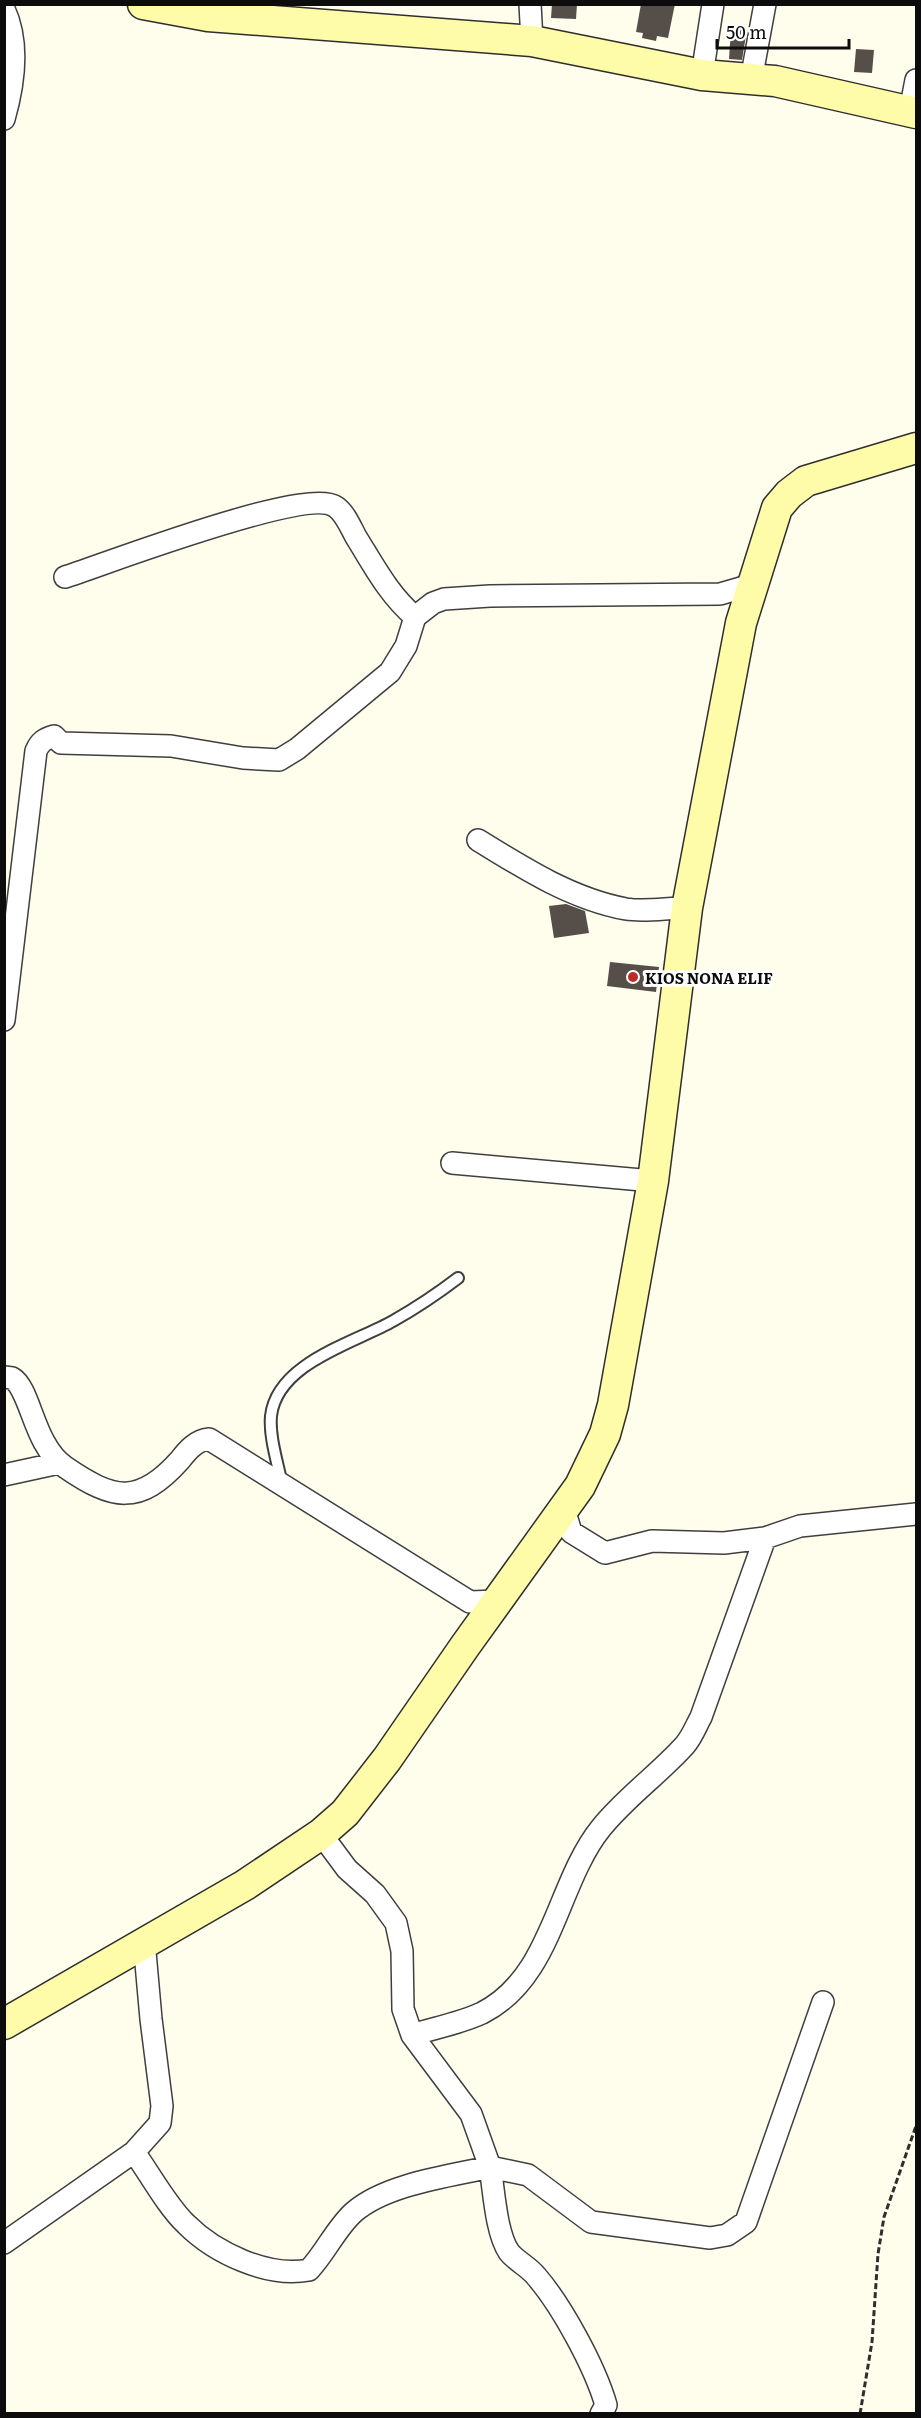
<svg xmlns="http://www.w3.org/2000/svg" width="921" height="2418" viewBox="0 0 921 2418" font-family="Literata,serif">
	<rect width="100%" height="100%" fill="#fffdec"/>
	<path fill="#554e49" d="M552,4H577L576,19L551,18Z
		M641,4H675L668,38L657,36L656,41L642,38L643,33L636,32Z
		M731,28L747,29L742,60L729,59Z
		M856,49L874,50L872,73L854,72Z
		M566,904L585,911L589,933L554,938L549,906Z
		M610,962L659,967L656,992L607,986Z"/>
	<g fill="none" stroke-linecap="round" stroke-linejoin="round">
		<g stroke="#3f3f3f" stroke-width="14">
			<path id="lane" d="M282,1485C278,1464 269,1437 271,1416C277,1363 354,1343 393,1321C416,1308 437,1294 458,1278"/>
		</g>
		<g stroke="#3f3f3f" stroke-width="24">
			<path id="street" d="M530,4L532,41
				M4,9C20,43 14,84 4,119
				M702,75L713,4
				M751,80L765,4
				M910,111L916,80
				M65,577C106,564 307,486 336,507C345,513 351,528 356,537C374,566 389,595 415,617
				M478,840C523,868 572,899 626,909C645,912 667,908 687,908
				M4,1020L36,751C40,742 44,739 54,736L61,743L171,746L243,758L279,760L297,749L390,672L406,646L415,617L433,603L444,599L490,596L720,594L751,585
				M452,1163L653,1181
				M4,1377L12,1378C31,1389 33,1445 65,1467C113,1500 139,1506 180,1460C187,1451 196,1440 209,1439L470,1602L497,1601
				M4,1475L59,1463
				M564,1509L571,1532L605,1553L652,1541L724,1543L765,1538L800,1526L916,1514
				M321,1834L347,1869L375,1894L396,1923L402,1951L403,2009L412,2035L471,2114L490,2167L528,2175L591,2222L710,2238L727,2235L746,2222L823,2002
				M412,2035C434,2028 461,2023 482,2013C553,1977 556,1884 601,1828C626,1797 659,1774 685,1745C692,1737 696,1726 701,1717L765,1538
				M134,2152C150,2174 167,2206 186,2224C215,2253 268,2278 309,2270C326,2252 336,2228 354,2212C386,2184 450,2176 490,2167C494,2191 496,2233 509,2252C516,2261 529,2267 536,2276C562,2306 595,2367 606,2405L601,2414
				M4,2243L134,2152L160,2123L162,2106L151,2019L144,1941"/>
		</g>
		<g stroke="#2e2e2e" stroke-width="33">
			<path id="secondary" d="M143,4L208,16L532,41L702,75L775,81L916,113
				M4,2024L245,1885L321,1834L345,1813L387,1759L465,1646L580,1486L605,1434L613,1405L653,1181L687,908L741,623L777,508L789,494L806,481L916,448"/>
		</g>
		<path stroke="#2e2e2e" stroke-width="3" stroke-dasharray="6 3" stroke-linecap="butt" d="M860,2414L872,2342L878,2254L884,2217L916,2126"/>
		<use href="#lane" stroke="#fff" stroke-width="10"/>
		<use href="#street" stroke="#fff" stroke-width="21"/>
		<use href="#secondary" stroke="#fefca8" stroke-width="30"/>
	</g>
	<circle fill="#ba2d27" stroke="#fff" stroke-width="2" cx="633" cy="977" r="6"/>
	<g text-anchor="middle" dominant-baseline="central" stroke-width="6" stroke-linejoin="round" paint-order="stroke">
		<g font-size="15" font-weight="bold" fill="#0c0c0c" stroke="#fff" text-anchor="start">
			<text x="645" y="977">KIOS NONA ELIF</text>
		</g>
	</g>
	<rect width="921" height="2418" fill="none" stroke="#0c0c0c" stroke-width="12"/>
	<path d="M717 39v9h132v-9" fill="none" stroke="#0c0c0c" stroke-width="3"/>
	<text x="726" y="39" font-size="18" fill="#0c0c0c" stroke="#ffffff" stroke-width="4.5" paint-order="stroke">50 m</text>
</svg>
